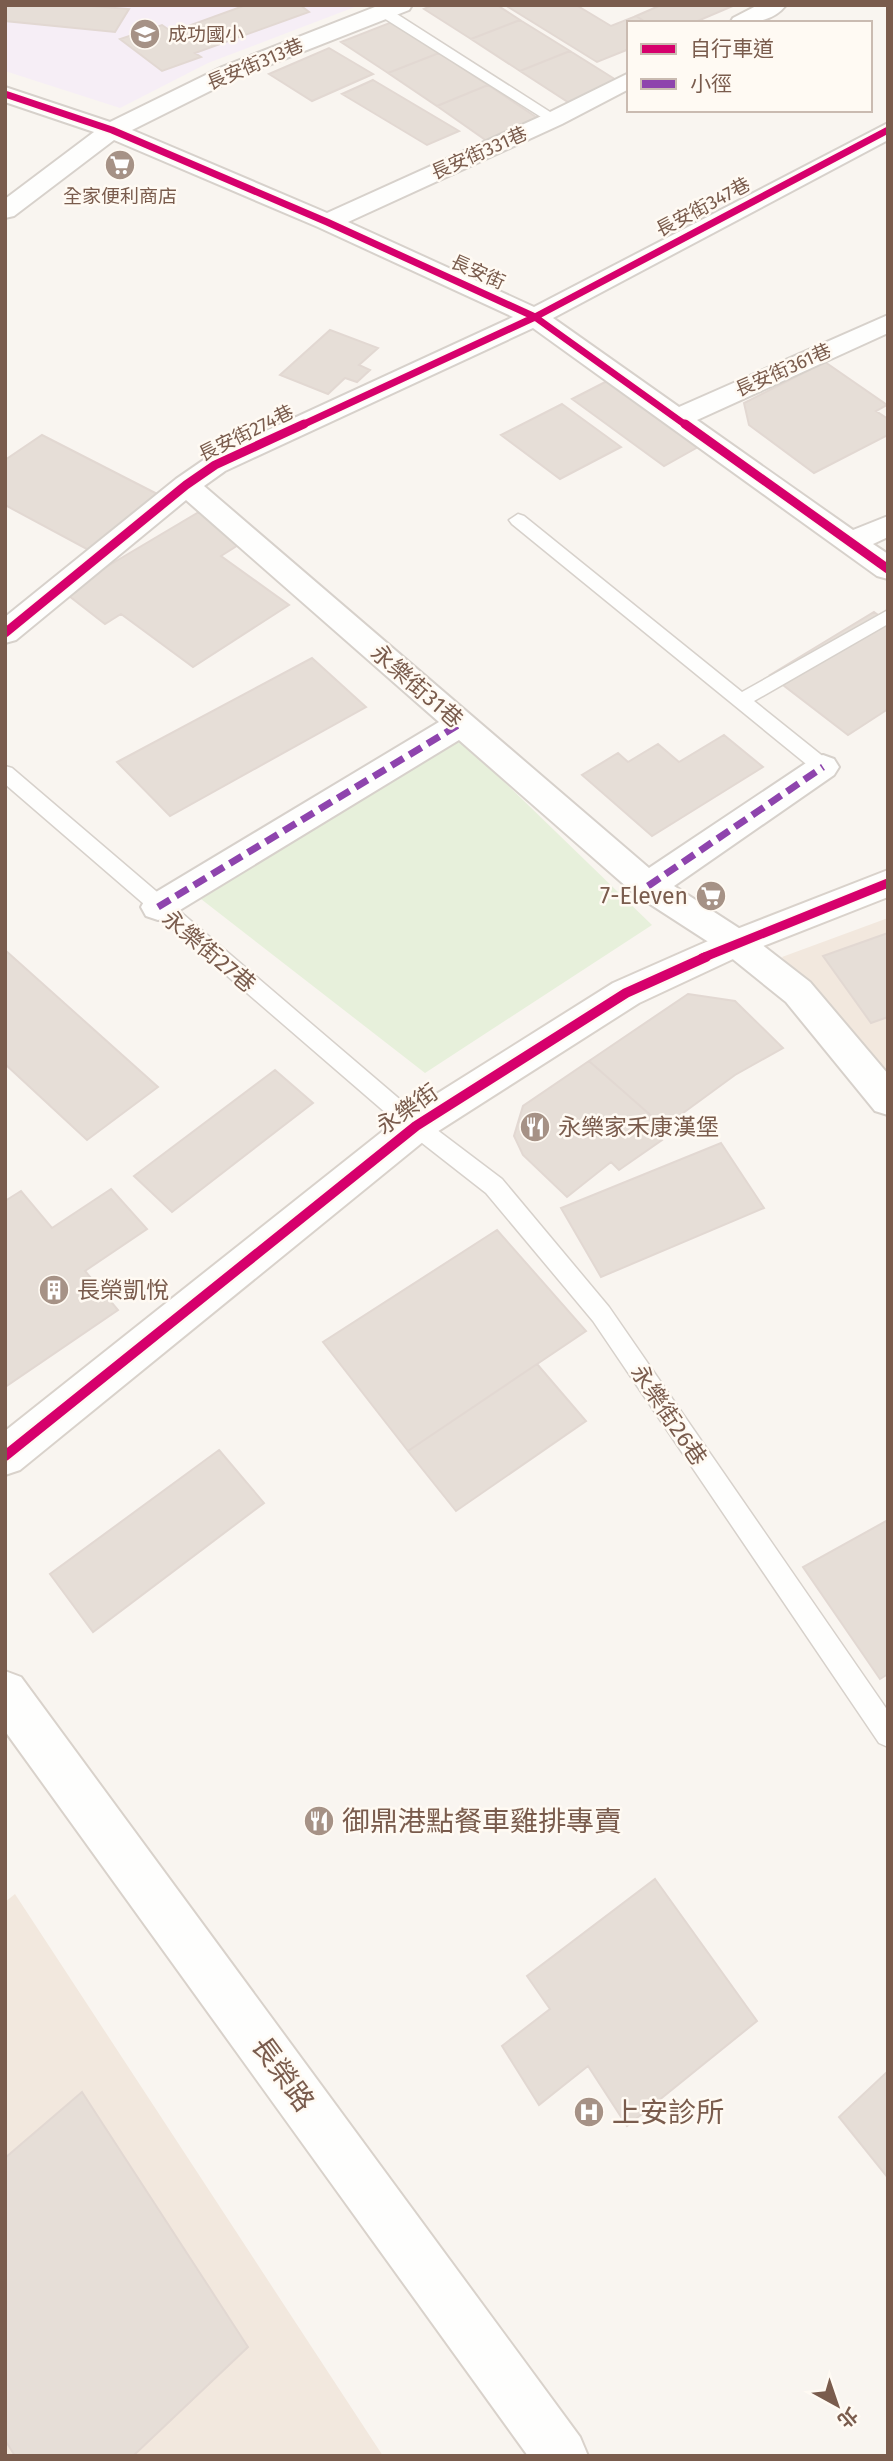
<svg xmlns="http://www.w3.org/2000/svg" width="893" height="2461" viewBox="0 0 893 2461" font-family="'Fira Sans','Noto Sans TC',sans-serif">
	<rect width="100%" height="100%" fill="#f9f5f0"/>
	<path fill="#f2e8de" d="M888,918V1091H887L782,957Z
		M15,1894L383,2456H5V1902Z"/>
	<path fill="#f6eef6" d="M5,5H360L208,63L120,108L5,71Z"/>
	<path fill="#e7f0db" d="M460,739L652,925L425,1073L201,899Z"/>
	<path fill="#e6ded7" stroke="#e2d8d2" stroke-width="2" d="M5,5H79L129,9L115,32L5,21Z
		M246,5H300L309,12L195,53L201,57L162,71L120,39L162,25L172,32Z
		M433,5H497L520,20L471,39L424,9Z
		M505,5H576L611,26L636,16L647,23H629V49L597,62Z
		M735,5L693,23H647L636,16L661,5Z
		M520,20L570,51L520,71L471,39Z
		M392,22L439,53L388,73L341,42Z
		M329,48L373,74L312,101L269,74Z
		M570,51L621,83L571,104L520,71Z
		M439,53L488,85L437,106L388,73Z
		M373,80L459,131L427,145L342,94Z
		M488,85L539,119L487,141L437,106Z
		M330,330L378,348L359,365L370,370L357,382L345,378L328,394L280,375Z
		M825,362L887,405L876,411L888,419V435L814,473L749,425L744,403Z
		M615,377L707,442L664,466L572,399Z
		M562,404L621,447L560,479L501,435Z
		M42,435L169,500L98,555L5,505V460Z
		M199,512L243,542L221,556L289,605L193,667L121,614L105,624L64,592Z
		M874,612L888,622V709L848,735L770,675Z
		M312,658L366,707L170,816L117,762Z
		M724,735L763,767L652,836L582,775L618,753L628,762L658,744L679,762Z
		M888,933V1017L871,1023L823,956Z
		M5,950L158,1087L87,1140L5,1064Z
		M688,994L735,1001L783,1048L735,1075L664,1127L589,1061Z
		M589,1061L664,1127L655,1132L662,1140L619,1170L611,1162L567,1197L523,1155L514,1136L523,1106Z
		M275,1070L313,1103L172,1212L134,1176Z
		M721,1143L764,1208L601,1277L561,1208Z
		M111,1189L147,1229L85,1271L118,1310L5,1387V1201L21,1191L52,1228Z
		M497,1230L586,1331L408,1451L323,1342Z
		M537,1364L586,1421L456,1511L408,1451Z
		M219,1450L264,1503L93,1632L50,1574Z
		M888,1520V1674L880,1679L803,1567Z
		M655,1879L757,2021L627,2126L588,2066L539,2105L502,2046L550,2009L527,1976Z
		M888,2071V2178L839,2117Z
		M82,2092L248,2347L133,2456H15L5,2440V2158Z"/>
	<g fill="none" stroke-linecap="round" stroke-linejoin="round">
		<g stroke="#d7d1cb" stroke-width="3">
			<path id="lane" d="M384,8L389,9L561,119L554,123L549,122L379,15V9Z
				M518,514L524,516L742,692L888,610V624L754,701L830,762L833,767L830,772H816L512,524L509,520Z
				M5,766L12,768L424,1120L502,1179L609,1307L888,1711V1747L879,1743L593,1321L486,1193L408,1132L5,784Z"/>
		</g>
		<g stroke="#d7d1cb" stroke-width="4">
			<path id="street" d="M380,5H412L409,10L238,77L132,130L327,213L546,114L629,73V89L562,124L348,222L534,307L888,123V140L553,318L679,407L888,315V333L697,420L853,530L888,516V537L873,544L888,554V579L877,576L533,328L225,471L204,486L649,868L812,759L823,755L834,759L839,767L834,775L674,886L748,934L810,982L888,1074V1115L875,1111L786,1002L724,952L636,895L459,740L170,916L158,920L146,916L141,907L146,898L439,722L186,500L16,640L5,643V617L176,479L205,459L513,317L318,227L114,140L14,216L5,218V199L94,132L5,102V87L110,122L222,67Z
				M758,5H786C772,23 750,23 730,23L733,18Z"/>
		</g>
		<g stroke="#d9d2cb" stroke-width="4">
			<path id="secondary" d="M888,870V897L748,952L639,1003L429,1137L20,1470L5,1475V1431L403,1115L613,983L724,934Z
				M5,1671L21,1677L580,2437L588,2456H528L5,1731Z"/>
		</g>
		<use href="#lane" fill="#fefefd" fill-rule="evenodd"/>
		<use href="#street" fill="#fefefd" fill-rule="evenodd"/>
		<use href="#secondary" fill="#fefefd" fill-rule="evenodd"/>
		<path stroke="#8e44ad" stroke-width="7" stroke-dasharray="14 7" stroke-linecap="butt" d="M648,886L823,767
			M158,907L460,724"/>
		<g stroke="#fffaf3" stroke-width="10">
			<path id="cycleway-far2" d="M5,94L112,130L327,222L535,317L687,426
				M300,426L535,317L888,130"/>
		</g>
		<g stroke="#fffaf3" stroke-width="12">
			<path id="cycleway-far1" d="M685,424L888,569
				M5,633L186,485L215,465L304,424
				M702,958L888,883"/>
		</g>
		<g stroke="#fffaf3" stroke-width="15">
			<path id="cycleway" d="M5,1456L416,1126L626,993L706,957"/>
		</g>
		<use href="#cycleway-far2" stroke="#d6006c" stroke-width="7"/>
		<use href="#cycleway-far1" stroke="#d6006c" stroke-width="9"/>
		<use href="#cycleway" stroke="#d6006c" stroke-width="10"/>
	</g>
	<defs>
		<g id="school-disc" transform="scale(1.575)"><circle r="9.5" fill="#a69286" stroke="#fffaf3"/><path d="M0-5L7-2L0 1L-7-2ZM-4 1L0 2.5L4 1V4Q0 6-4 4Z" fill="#fff"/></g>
		<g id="supermarket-disc" transform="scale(1.575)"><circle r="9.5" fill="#a69286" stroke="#fffaf3"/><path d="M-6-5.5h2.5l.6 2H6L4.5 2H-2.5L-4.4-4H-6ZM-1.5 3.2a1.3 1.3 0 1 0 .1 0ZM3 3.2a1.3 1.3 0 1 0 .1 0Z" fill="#fff"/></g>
		<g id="restaurant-disc" transform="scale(1.575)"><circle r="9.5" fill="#a69286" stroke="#fffaf3"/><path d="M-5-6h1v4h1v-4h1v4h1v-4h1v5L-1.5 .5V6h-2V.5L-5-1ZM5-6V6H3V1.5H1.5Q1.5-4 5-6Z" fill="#fff"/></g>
		<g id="building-disc" transform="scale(1.575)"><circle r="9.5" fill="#a69286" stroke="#fffaf3"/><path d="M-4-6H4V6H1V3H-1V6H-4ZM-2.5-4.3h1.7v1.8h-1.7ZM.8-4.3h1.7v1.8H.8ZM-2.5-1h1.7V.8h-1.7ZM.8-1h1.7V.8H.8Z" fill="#fff"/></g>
		<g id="hospital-disc" transform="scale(1.575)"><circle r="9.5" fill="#a69286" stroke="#fffaf3"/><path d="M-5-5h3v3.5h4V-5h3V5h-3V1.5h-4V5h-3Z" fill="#fff"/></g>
	</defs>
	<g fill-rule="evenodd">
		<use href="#school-disc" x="145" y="34"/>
		<use href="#supermarket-disc" x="120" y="165"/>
		<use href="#supermarket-disc" x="711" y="896"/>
		<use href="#restaurant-disc" x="535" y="1127"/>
		<use href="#building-disc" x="54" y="1290"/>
		<use href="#restaurant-disc" x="319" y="1821"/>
		<use href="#hospital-disc" x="589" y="2112"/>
	</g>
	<g text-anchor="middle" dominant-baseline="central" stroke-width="5" stroke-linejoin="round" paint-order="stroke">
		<g font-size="19" fill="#7a5c4d" stroke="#fffaf3" text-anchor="start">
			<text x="168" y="34">成功國小</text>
			<text x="120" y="196" text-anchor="middle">全家便利商店</text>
		</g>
		<g font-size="19" fill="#7a5c4d" stroke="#fffaf3">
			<text transform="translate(255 64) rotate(-23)">長安街313巷</text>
			<text transform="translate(479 153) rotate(-24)">長安街331巷</text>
			<text transform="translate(703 207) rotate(-28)">長安街347巷</text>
			<text transform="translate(478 272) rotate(24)">長安街</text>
			<text transform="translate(783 370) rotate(-24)">長安街361巷</text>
			<text transform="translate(246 433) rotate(-26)">長安街274巷</text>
		</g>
		<g font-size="23" fill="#7a5c4d" stroke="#fffaf3">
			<text transform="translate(417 686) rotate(41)">永樂街31巷</text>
			<text transform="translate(209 951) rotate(40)">永樂街27巷</text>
			<text transform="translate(407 1109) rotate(-35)">永樂街</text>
			<text transform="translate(669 1415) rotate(56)">永樂街26巷</text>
		</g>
		<g font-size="23" fill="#7a5c4d" stroke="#fffaf3" text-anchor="start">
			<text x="688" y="896" text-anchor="end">7-Eleven</text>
			<text x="558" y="1127">永樂家禾康漢堡</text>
			<text x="77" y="1290">長榮凱悅</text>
		</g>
		<g font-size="28" fill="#7a5c4d" stroke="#fffaf3" text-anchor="start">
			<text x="342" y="1821">御鼎港點餐車雞排專賣</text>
			<text x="612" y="2112">上安診所</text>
		</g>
		<g font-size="28" fill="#7a5c4d" stroke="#fffaf3">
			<text transform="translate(283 2074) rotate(54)">長榮路</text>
		</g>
	</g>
	<rect width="893" height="2461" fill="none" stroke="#7a5c4d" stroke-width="14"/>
	<rect x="627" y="21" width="245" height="91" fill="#fffaf3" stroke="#cabbb1" stroke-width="2"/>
	<rect x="641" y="44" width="35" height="10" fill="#d6006c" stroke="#cabbb1" stroke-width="2"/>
	<text x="690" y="56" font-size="21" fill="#7a5c4d">自行車道</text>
	<rect x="641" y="79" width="35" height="10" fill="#8e44ad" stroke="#cabbb1" stroke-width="2"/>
	<text x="690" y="91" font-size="21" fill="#7a5c4d">小徑</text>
	<g transform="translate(837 2405) rotate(140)" stroke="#fffaf3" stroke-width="5" paint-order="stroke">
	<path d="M0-5L12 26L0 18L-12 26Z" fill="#7a5c4d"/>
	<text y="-10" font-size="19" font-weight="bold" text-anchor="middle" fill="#7a5c4d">北</text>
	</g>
</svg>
